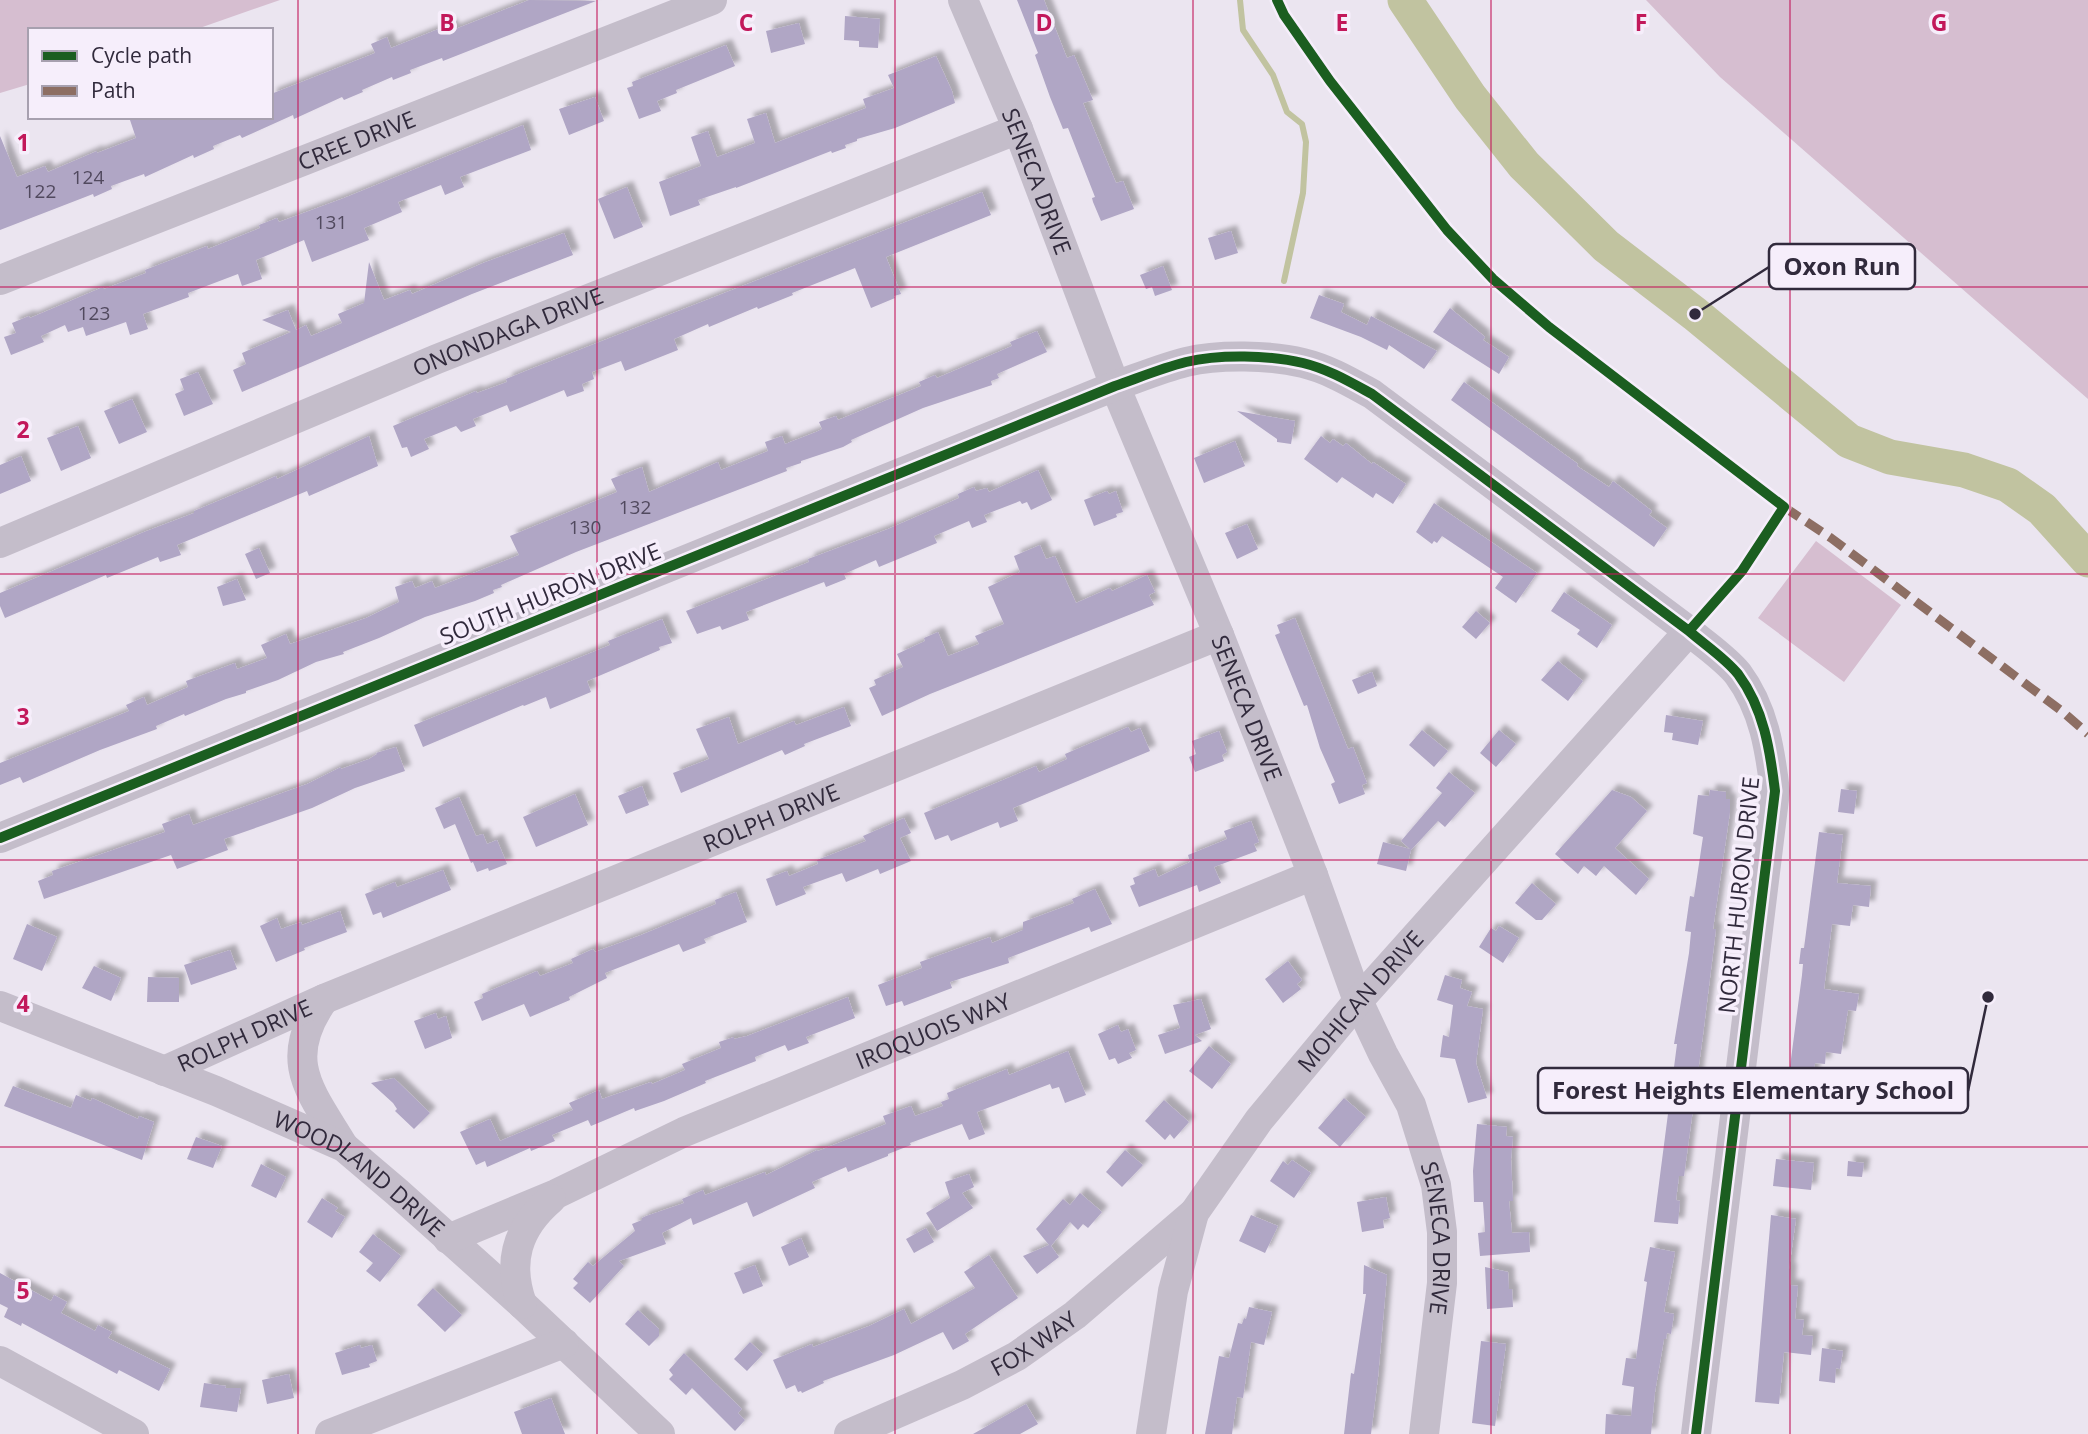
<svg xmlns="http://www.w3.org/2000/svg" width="2088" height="1434" viewBox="0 0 2088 1434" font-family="'Open Sans',sans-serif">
	<defs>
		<filter id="shadow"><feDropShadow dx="6" dy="-6" stdDeviation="2" flood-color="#0004"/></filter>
	</defs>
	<rect width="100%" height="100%" fill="#ebe5f0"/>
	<path fill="#d6bed0" d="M0,0H280L194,30H30V84L0,93Z
		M1646,0H2088V399L1720,77Z
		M1816,541L1901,605L1844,682L1758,618Z"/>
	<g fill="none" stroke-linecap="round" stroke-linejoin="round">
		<path stroke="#c1c3a0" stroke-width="6" d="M1240,0L1243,30L1273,75L1287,112L1302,124L1306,142L1303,193L1284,281"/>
		<path stroke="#c1c3a0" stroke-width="35" d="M1405,0L1470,97L1524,165L1606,246L1695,314L1849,441L1890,457L1964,470L2008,485L2042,509L2088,560"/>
	</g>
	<path fill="#b0a6c5" filter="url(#shadow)" d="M529,0L596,1L443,61L442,58L410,70L411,73L393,80L392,77L362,90L363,92L344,100L342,97L294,119L293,115L242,138L240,135L213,146L214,149L194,158L193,155L145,177L144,174L111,186L112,189L94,197L93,194L0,230V136L17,177L45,166L48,172L97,151V153L136,138L129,117H271V94L375,53L371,44L387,37L391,48L451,24L453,30Z
		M1017,0H1044L1067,58L1074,55L1093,100L1083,103L1116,183L1123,181L1134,209L1101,221L1093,202L1092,198L1095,197L1068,128L1063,129L1050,97L1035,55L1038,53Z
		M845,16L880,19L878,48L859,47V41L844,40Z
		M799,23L805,44L771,53L766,31Z
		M726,45L735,66L676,90L677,93L657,101L661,111L639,119L627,88L633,86L632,82Z
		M936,56L952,91L955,103L895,128L857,139V141L845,145L846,148L832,153L831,151L736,188V187L698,200L700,205L670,216L659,182L701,166L691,137L708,131L717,157L755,143L747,119L766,113L775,143L866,108L863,99L894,88L888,75Z
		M595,97L604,121L569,135L559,109Z
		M523,125L531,150L460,177L464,187L445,195L441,185L398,202L402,212L364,228L369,240L312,262L304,240L256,260L262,279L242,286L238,274L188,293L189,297L143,314L148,329L130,335L126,322L86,336L83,327L68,332L65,325L41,336L44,342L11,355L4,337L16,333L12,323L29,316L30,318L103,287L104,289L146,273L145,270L207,246L208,249L260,228L259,225L277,218L279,222L344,198Z
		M627,187L643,227L614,239L598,199Z
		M982,192L991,215L886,257L901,294L894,296L895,298L871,308L855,268L792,293L793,295L758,309L757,307L709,327L708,324L674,339L678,350L625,371L621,361L592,372L594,379L582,384L584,391L567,397L564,390L510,412L507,405L473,419L476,426L461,432L456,426L424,439L429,449L411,457L407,447L402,448L393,426L476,391L477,393L507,382L506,379L533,368Z
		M1231,231L1238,253L1215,260L1208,238Z
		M564,233L573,255L472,294L242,392L233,370L246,364L242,353L291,332L262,320L288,310L296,330L306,325L311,336L342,323L338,314L364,303L369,262L384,300L410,290L412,294L483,263Z
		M1163,266L1172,290L1155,296L1152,287L1146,289L1140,275Z
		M1319,295L1344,304L1341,312L1367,325L1371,316L1437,351L1424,369L1389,345L1387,350L1361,337L1310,318Z
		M1450,308L1485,337L1483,340L1509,357L1499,374L1433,332Z
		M1037,331L1047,352L997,374L999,378L991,381L992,385L923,408L851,440L852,442L843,447L801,461V463L786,468L787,471L576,552L501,585L502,587L493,590L494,593L475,601L425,617L379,638L343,652L344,654L316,662L278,680L246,691V693L226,699L185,716L184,714L156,726L157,729L100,750L23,783L20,777L0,785V763L129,711L126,705L144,697L147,705L188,687L186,681L235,663L237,669L267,658L261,645L286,634L290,644L366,618L399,602L395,587L412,581L415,588L432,581L435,588L519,555L510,536L617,492L611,479L642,467L649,492L718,462L721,470L768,451L765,442L782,436L785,444L816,432L822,429L819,422L836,416L838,420L921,386L919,382L935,375L937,378L1012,346L1010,342Z
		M198,372L213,404L184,416L175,394L184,390L180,379Z
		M1464,382L1578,464L1577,466L1609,487L1613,481L1652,511L1649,515L1667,528L1654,547L1451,400Z
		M132,399L147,432L119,444L104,411Z
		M1237,411L1295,421L1291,444L1277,442V439Z
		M78,426L91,458L61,471L47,438Z
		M369,436L378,466L309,496L307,491L177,545L181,555L160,562L158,557L107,578L106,575L5,618L0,606V593L144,532L194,513V511L258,484L276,476L277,479Z
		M1321,436L1330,443L1333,439L1343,446L1346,443L1372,464L1373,462L1406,484L1393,504L1376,493L1373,498L1342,477L1337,483L1304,459Z
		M1235,441L1245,466L1204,483L1194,458Z
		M21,456L31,481L0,494V465Z
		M1038,470L1052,500L1031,510L1027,502L1022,504L1020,501L984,515L987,522L972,528L969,521L934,536L937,543L879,567L876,560L844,574L846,579L826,587L824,582L746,612L749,620L722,630L720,626L697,634L686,611L809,562L808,559L888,529L959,498L958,494L974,487L976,491L987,488L989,492Z
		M1107,491L1109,494L1116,491L1123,512L1116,514L1117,517L1094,526L1084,500Z
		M1434,503L1537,573L1516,603L1495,588L1503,577L1442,536L1437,543L1434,541L1432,544L1416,532Z
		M1247,524L1258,549L1237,559L1225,533Z
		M1040,545L1046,559L1055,556L1076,603L1110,588L1112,591L1147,575L1155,592L1149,595L1154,605L930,694L882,716L869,688L876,685L874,680L903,667L897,654L925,641L924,638L938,632L948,656L979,644L975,636L1004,624L988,587L1020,572L1014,556Z
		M259,548L270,573L256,579L245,554Z
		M237,579L246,600L223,606L217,587Z
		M1564,592L1612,625L1597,648L1577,634L1580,630L1551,611Z
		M1476,611L1490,623L1476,639L1462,627Z
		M1295,618L1348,749L1353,747L1367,783L1362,785L1365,794L1339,804L1331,784L1335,782L1320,748L1307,705L1304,706L1275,635L1280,633L1277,625Z
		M662,619L672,643L659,647L660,650L587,681L591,692L550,709L546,697L524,706L523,705L423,747L414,725L610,645L608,641Z
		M1558,661L1583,681L1568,701L1541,680Z
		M1372,672L1377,686L1358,694L1352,680Z
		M844,707L851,726L804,744L805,746L785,755L782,750L681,793L673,773L709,759L696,729L729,717L738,744L794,721L796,725Z
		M1666,715L1703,721L1698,745L1672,740L1673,733L1664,732Z
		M1128,727L1131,732L1140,728L1150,751L1013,808L1018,821L1000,828L998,822L951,841L948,835L935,840L924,813L1036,766L1039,772L1067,759L1065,754Z
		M1422,730L1448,751L1434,767L1409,745Z
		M1499,730L1516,744L1496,767L1480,753Z
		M1219,731L1227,752L1222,755L1224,761L1195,772L1189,757L1196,754L1192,741Z
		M396,747L405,771L355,788L312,808L224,839L228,850L177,869L171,855L44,899L38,881L53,875L52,871L165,832L162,824L189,814L193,825L307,784L341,767V769L369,759L377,754L376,753Z
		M1449,772L1475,793L1445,827L1438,821L1411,850L1406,871L1377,864L1383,842L1410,849L1401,841L1442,793L1436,788Z
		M642,786L649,805L626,814L618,796Z
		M1841,789L1857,791L1854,814L1838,812Z
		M1612,790L1631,797L1647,811L1615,848L1649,879L1636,895L1604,866L1596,876L1584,866L1578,874L1555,854Z
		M1710,790L1726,792V799H1730V812L1713,929H1716L1703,1035L1684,1176H1679L1676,1200L1680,1201L1678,1224L1654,1222L1677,1044H1674L1689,953L1691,932L1685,931L1690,896L1694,897L1703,837L1693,834L1698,795L1709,796Z
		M575,794L588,825L536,847L523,817Z
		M459,797L476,836L483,834L487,844L497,840L507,864L489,871L488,868L477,872L473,862L471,863L455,824L444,829L435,808Z
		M904,818L911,833L900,838L911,861L880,874L878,869L846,882L842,873L803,887L806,894L776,906L766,879L787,871L789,876L818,864L817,860L866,841L863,836Z
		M1251,821L1259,842L1254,844L1257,851L1214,867L1221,883L1199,892L1197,885L1139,907L1130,886L1135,884L1133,878L1155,869L1158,877L1190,862L1188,855L1220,842L1227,839L1224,831Z
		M1819,832L1843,835L1837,883L1871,886L1869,907L1853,905L1850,926L1832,924L1824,989L1859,994L1856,1011L1848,1010L1841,1054L1826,1052L1825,1064L1815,1063L1812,1085L1788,1082L1802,975L1803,964H1799L1801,948H1804Z
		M443,870L451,890L383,918L381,912L373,915L365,894L395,882L397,887Z
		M1532,883L1556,904L1542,920H1536L1515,903Z
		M1095,889L1112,924L1091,932L1089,927L1008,958L1009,963L950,982L952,988L904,1006L902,1001L886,1006L878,985L922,968L920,962L990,937L992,943L1023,930V922L1074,903L1072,899Z
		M736,892L747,922L704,939L706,943L683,952L679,944L605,973L607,978L569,997L570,1000L530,1017L524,1004L482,1021L474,1002L483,998L482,994L537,971L540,976L573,963L571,959L593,949L595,952L641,935L716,904L715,900Z
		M340,911L347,932L304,948L305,950L276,962L260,926L277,918L281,929L301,922L302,925Z
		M27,924L57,937L42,971L13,959Z
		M1499,926L1519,938L1503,963L1479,947L1491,928L1496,931Z
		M230,950L237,969L191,985L184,965Z
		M1288,961L1302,980L1297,984L1301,989L1283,1003L1265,979Z
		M94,966L121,978L111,1001L82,988Z
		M1445,975L1462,980L1460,988L1472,992L1467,1006L1483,1009L1476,1063L1487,1098L1468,1103L1455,1059L1440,1057L1443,1035L1449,1037L1453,1005L1437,1000Z
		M148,977L179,978V1002H147Z
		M848,997L855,1018L806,1037L809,1043L788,1051L785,1045L755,1057L756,1061L705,1081L706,1083L664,1101L635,1111L634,1108L591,1126L588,1120L552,1135L555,1141L531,1151L530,1148L487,1167L485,1161L476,1165L460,1132L490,1119L500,1141L573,1110L569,1103L599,1090L602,1099L651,1082L652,1084L685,1070L682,1064L721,1048L719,1042L734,1037V1039L747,1036Z
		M1201,999L1211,1029L1195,1035L1202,1041L1165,1054L1158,1035L1180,1028L1173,1005Z
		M436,1013L438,1019L446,1016L452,1038L425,1049L414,1021Z
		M1118,1025L1121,1032L1128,1029L1136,1050L1129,1053L1132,1058L1118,1064L1115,1058L1109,1060L1098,1034Z
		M1209,1046L1231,1064L1212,1089L1189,1071Z
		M1068,1051L1086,1095L1065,1103L1059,1087L1052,1089L1050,1084L977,1112L985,1134L969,1140L962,1124L910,1143L911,1145L888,1154V1156L848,1172L846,1167L812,1182L815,1188L753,1217L747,1202L693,1225L691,1218L662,1233L666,1244L619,1261L624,1266L590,1303L573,1288L578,1283L573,1279L588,1262L593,1266L635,1231L632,1224L642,1220V1218L646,1216L684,1203L682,1199L703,1190L705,1195L765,1172L766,1175L817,1150L818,1151L886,1124L883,1116L911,1106L915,1116L943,1106L941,1102L949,1099L947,1093L1007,1069L1009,1075Z
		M394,1078L430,1113L414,1129L395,1111L397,1109L393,1103L371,1083Z
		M13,1086L71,1108L76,1095L91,1101L92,1098L138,1119L139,1116L154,1122L142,1160L4,1106Z
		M1344,1098L1366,1117L1340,1147L1318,1128Z
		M1164,1100L1189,1122L1174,1139L1170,1134L1165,1140L1145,1121Z
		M1477,1124L1507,1127L1506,1136L1513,1137L1511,1159L1513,1201H1509L1512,1233L1529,1232L1530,1252L1480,1256L1478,1233L1485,1232L1483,1202H1474L1473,1171Z
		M196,1137L222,1146L213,1168L187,1159Z
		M1125,1150L1143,1165L1122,1187L1106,1172Z
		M1776,1159L1814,1163L1811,1190L1773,1186Z
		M1292,1160L1311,1173L1294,1198L1270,1181L1283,1161L1288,1165Z
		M1848,1161L1864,1163L1862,1177L1847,1176Z
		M261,1164L286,1177L276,1198L251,1186Z
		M969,1174L974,1187L962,1193L973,1208L937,1231L926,1213L950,1198L945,1182Z
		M1080,1193L1102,1212L1088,1228L1083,1224L1078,1230L1070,1222L1051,1246L1059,1257L1037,1274L1023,1256L1049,1245L1036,1229L1063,1199L1070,1205Z
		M1386,1197L1390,1218L1383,1220L1384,1228L1362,1232L1357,1202Z
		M322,1198L338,1208L335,1211L345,1217L332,1238L307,1222Z
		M1251,1215L1278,1226L1265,1253L1239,1241Z
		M1771,1215L1796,1219L1789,1269H1791L1790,1285L1798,1286L1795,1319L1804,1320L1802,1335L1813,1336L1811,1355L1784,1352L1779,1404L1755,1402Z
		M926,1228L934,1242L914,1253L906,1239Z
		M373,1234L401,1256L380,1282L366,1271L373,1263L359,1252Z
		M801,1238L809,1257L789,1266L781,1247Z
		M1650,1247L1675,1252L1664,1312L1674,1314L1671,1334L1667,1333L1666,1339H1664L1655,1392L1651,1434H1605L1606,1414L1631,1416L1634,1387L1622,1385L1626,1358L1636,1359L1647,1282L1644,1281Z
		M989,1255L1018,1298L965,1334L969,1341L953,1350L943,1332L894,1355L823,1381L824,1383L802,1393L801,1391L798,1392L795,1385L786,1389L773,1360L812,1344L813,1347L869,1326L904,1309L911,1324L975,1288L964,1272Z
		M755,1265L763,1286L743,1294L734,1273Z
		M1364,1265L1387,1275L1378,1377L1371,1434H1344L1351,1373L1354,1374L1366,1294H1363Z
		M1485,1267L1508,1272L1509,1289H1512L1513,1307L1487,1309Z
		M0,1273L51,1301L54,1295L67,1302L61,1313L95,1331L98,1325L112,1332L108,1338L170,1369L159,1391L119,1370L117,1374L22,1323L21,1326L4,1317L8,1308L0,1304Z
		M433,1288L462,1315L445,1332L417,1305Z
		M1249,1307L1272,1312L1264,1345L1251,1342L1243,1398L1237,1397L1232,1434H1205L1219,1356L1229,1358L1238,1323L1242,1324L1244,1318L1246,1319Z
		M638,1310L659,1329V1336L649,1346L625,1324Z
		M1481,1341L1506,1344L1495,1426L1472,1423Z
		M750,1342L763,1354L747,1371L734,1359Z
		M360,1345L361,1348L372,1345L377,1361L369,1364L370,1367L342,1375L335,1353Z
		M1822,1348L1843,1351L1840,1369L1836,1368L1835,1383L1819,1381Z
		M684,1353L742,1409L738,1413L745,1420L735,1431L692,1388L686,1395L669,1379L673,1375L669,1370Z
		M289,1374L294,1398L267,1404L262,1380Z
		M204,1383L226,1386L225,1388H241L237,1412L200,1407Z
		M551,1398L565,1434H522L514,1412Z
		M1026,1404L1038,1424L1020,1434H973Z"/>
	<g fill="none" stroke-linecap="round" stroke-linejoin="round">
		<g stroke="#c4bdca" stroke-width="30">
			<path id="s1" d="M963,0L1018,129L1115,386L1219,635L1313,875L1358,1001L1383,1054L1411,1105L1436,1185L1442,1232V1283L1424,1434"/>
			<path id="s2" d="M0,280L712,0"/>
			<path id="s3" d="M0,543L437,359L1018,129"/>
			<path d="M0,838L1115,386C1138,378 1162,368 1186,362C1219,354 1270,355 1303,363C1328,369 1350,382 1372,394L1689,631C1705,645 1725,658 1738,674C1764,709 1770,750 1775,791L1696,1434"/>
			<path d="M324,999C280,1061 311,1092 344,1147"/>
			<path id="s4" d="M0,1006L216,1091L344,1147L397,1192L522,1304L660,1434"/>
			<path id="s5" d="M164,1071L324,999L1219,635"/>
			<path id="s6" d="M448,1239L556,1194L684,1132L1313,875"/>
			<path d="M522,1304C507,1262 517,1228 551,1199"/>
			<path d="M0,1361L134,1434"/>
			<path d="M330,1434L564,1343"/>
			<path id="s7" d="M849,1434L962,1385L1017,1356L1075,1315L1194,1213"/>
			<path id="s8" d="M1151,1434L1173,1291L1194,1213L1259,1120L1358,1001L1689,631"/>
		</g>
		<path stroke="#8d6e63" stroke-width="9" stroke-dasharray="18 9" stroke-linecap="butt" d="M1784,507L1831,538L2063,712L2088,734"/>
		<g stroke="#f6eefb" stroke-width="15">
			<path id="cycleway" d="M1277,0L1284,15L1330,81L1447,230L1493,279L1549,327L1784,507L1742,571L1689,631
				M0,838L1115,386C1138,378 1162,368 1186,362C1219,354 1270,355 1303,363C1328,369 1350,382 1372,394L1689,631C1705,645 1725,658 1738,674C1764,709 1770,750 1775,791L1696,1434"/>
		</g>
		<use href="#cycleway" stroke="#1b5e20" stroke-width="10"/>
	</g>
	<path fill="none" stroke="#c2185b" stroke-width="2" stroke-opacity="0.55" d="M298,0V1434M597,0V1434M895,0V1434M1193,0V1434M1491,0V1434M1790,0V1434M0,287H2088M0,574H2088M0,860H2088M0,1147H2088"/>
	<g text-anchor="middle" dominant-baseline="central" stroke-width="7" stroke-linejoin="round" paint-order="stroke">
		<g font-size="19" fill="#51495e">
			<text x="88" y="177">124</text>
			<text x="40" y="191">122</text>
			<text x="331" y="222">131</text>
			<text x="94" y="313">123</text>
			<text x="635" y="507">132</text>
			<text x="585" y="527">130</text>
		</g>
		<g font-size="23" fill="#312a3c" stroke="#f6eefb">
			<text stroke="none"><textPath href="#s2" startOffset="383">CREE DRIVE</textPath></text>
			<text stroke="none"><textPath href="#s1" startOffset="196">SENECA DRIVE</textPath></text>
			<text stroke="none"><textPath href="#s3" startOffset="550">ONONDAGA DRIVE</textPath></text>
			<text transform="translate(550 593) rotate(-22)">SOUTH HURON DRIVE</text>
			<text stroke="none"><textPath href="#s1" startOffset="763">SENECA DRIVE</textPath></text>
			<text stroke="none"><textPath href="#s5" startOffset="658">ROLPH DRIVE</textPath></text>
			<text transform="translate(1738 895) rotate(-84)">NORTH HURON DRIVE</text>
			<text stroke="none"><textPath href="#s8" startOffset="495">MOHICAN DRIVE</textPath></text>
			<text stroke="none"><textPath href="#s6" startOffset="528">IROQUOIS WAY</textPath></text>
			<text stroke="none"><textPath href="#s5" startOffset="88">ROLPH DRIVE</textPath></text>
			<text stroke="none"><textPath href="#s4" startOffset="399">WOODLAND DRIVE</textPath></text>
			<text stroke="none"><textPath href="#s1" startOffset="1330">SENECA DRIVE</textPath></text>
			<text stroke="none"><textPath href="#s7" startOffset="206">FOX WAY</textPath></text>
		</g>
	</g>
	<g font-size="23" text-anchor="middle" font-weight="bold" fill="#c2185b" stroke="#f6eefb" stroke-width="7" stroke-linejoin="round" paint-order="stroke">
		<text x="447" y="31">B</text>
		<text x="746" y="31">C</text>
		<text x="1044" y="31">D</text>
		<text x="1342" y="31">E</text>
		<text x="1641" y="31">F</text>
		<text x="1939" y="31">G</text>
		<text x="23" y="151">1</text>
		<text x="23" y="438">2</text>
		<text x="23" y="725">3</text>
		<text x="23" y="1012">4</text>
		<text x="23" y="1299">5</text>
	</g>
	<path fill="none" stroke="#312a3c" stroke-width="2.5" d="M1695 314L1769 267M1988 997L1968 1091"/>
	<g fill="#312a3c" stroke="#f6eefb" stroke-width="2.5">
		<circle cx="1695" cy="314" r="7"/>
		<circle cx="1988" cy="997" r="7"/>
	</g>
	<g fill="#f6eefb" stroke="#312a3c" stroke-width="2.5">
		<rect x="1769" y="244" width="146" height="45" rx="7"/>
		<rect x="1538" y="1068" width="430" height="45" rx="7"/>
	</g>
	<g font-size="24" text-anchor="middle" font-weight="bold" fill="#312a3c">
		<text x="1842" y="275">Oxon Run</text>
		<text x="1753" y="1099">Forest Heights Elementary School</text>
	</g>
	<rect x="28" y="28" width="245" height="91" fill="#f6eefb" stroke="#a7a0af" stroke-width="2"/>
	<rect x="42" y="51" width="35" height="10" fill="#1b5e20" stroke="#a7a0af" stroke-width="2"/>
	<text x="91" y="63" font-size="21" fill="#312a3c">Cycle path</text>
	<rect x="42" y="86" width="35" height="10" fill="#8d6e63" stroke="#a7a0af" stroke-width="2"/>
	<text x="91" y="98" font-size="21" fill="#312a3c">Path</text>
</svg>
